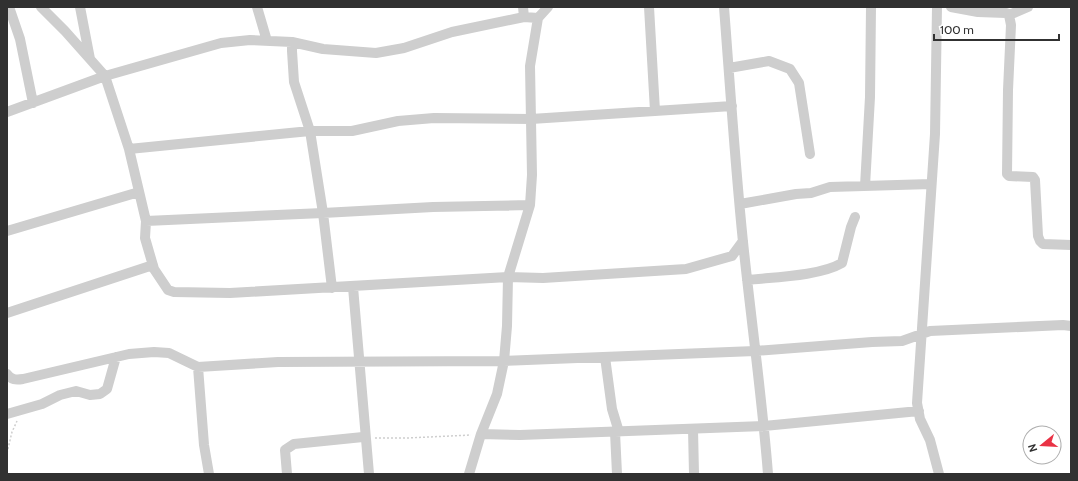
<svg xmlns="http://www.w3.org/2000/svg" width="1078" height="481" viewBox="0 0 1078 481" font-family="Cabin,sans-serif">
	<rect width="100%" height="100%" fill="#fff"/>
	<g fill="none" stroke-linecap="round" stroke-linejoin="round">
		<path stroke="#cecece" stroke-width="1.5" stroke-dasharray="2 2" stroke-linecap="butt" d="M375,438H407L471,435
			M7,453L12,432L17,421"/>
		<path stroke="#cecece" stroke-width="10" d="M9,7L20,39L33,103
			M41,7L65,31L105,76L129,149L146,221
			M80,7L90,59
			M257,7L267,41
			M523,7L524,17
			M649,7L655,111
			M724,7C730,85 735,164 743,242C751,319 762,397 768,474
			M937,7L935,134L917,403L920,419L930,440L939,474
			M951,7L978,12L1006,13L1009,15L1011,25L1008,90L1007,174L1009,176L1033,177L1035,180L1038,236L1040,241L1043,244L1071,245
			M1009,15L1028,7
			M292,42V51L294,82L310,131L323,213L332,288
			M729,68L769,61L790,69L799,83L810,154
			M7,112L105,76L221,43L250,40L292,42L323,49L376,53L404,48L452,32L524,17L538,18
			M129,149L310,131H352L398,121L434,118L531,119L732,106
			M865,186L870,97L871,7
			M740,204L796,194L811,193L830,187L931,184
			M530,205L433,207L323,213L146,221L145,238L154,269L168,290L174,292L230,293L508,277L543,278L686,269L732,256L743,241
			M7,231L139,192
			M747,280C774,277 820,276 842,263L851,227L855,217
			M353,287L369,474
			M7,313L153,265
			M605,357L612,409L619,432
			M198,367L204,445L209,474
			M7,374C11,380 16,380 23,379L129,354L154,352L169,353L198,367L278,362L504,361L755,351L872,342L902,341L930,331L1063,325L1071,326
			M7,414L42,404L60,395L76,391L90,395L100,394L107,389L116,357
			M693,429L694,474
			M615,432L617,474
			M481,434L520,435L764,426L919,411
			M287,474L285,450L294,444L363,437L365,438
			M469,474L481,434L497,394L504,361L507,326L508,277L530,205L532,175L530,66L538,18L548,7"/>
	</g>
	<rect width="1078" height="481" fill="none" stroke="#313131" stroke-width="16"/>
	<g transform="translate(1042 445) rotate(252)"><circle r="19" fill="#ffffff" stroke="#adadad"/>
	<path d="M0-3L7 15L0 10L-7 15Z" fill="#e93245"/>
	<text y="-6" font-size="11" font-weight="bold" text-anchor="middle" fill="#313131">N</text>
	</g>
	<path d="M934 34v6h125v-6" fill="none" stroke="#313131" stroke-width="2"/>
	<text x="940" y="34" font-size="12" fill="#313131" stroke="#ffffff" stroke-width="3" paint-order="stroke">100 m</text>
</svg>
